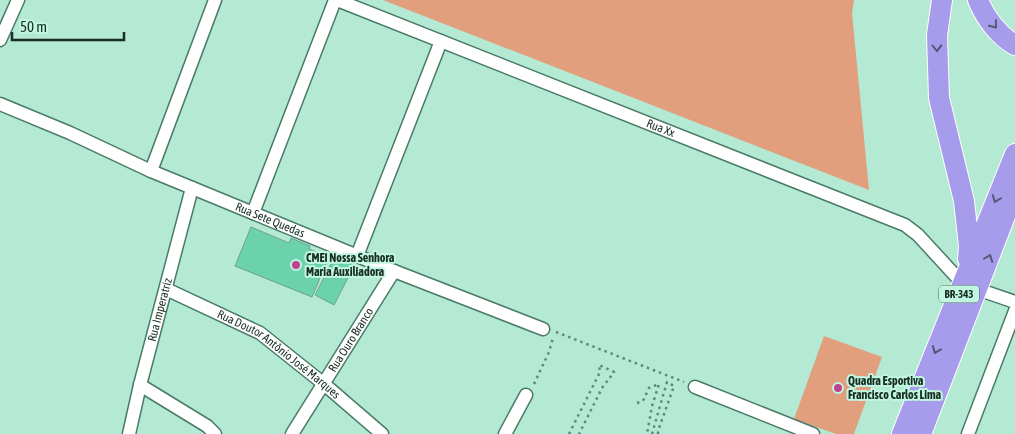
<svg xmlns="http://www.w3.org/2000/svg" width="1015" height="434" viewBox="0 0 1015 434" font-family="'Asap Condensed',sans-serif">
	<rect width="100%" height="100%" fill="#b4e9d3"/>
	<path fill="#e19f7d" d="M383,0H854L852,13L869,190Z
		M824,336L882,357L854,434H836L794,419Z"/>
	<path fill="#6cd2ad" stroke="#6fa18d" d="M251,227L289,243L291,238L310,246L309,249L329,257L312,297L235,266Z
		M336,254L355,264L334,305L315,295Z"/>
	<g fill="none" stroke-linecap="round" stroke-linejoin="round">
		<g stroke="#4a7b68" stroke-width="15">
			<g id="minor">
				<path id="s1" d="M337,0L905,225L918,235L963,284"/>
				<path d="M0,40L18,0"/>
				<path id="s2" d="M0,104L70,133L151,171L253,213L394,271L543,329"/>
				<path d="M151,171L215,0"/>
				<path d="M253,213L335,0"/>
				<path d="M357,256L441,41"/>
				<path id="s3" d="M166,289L260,333L324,384L382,434"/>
				<path d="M977,289L1015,302"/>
				<path d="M140,385L207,426L215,434"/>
				<path d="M695,387L813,434"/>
				<path id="s4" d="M129,434L140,385L192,188"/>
				<path id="s5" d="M292,434L394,271"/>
				<path d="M505,434L526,395"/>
				<path d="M968,434L1015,311"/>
			</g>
		</g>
		<g stroke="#fff" stroke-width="22">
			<path id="trunk" d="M942,0L937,35L939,98L964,201L969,246L968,259
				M978,0C985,18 999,36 1015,45
				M902,434L1015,154
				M921,434L1015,190"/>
		</g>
		<path stroke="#638778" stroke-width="2.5" stroke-dasharray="2.5 4" stroke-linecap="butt" d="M556,332L684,382
			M534,384L549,352L553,338
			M637,403L643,401L649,388L659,384L652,406L647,434
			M569,434L600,372L599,365L614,372L602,388L579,434
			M652,434L667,382L674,386L658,431V434"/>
		<use href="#minor" stroke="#fff" stroke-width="12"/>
		<use href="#trunk" stroke="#a79ceb" stroke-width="20"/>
	</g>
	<defs><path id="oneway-chevron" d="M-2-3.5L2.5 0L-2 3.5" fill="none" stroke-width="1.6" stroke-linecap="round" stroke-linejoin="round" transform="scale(1.25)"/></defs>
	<g stroke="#515974">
		<use href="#oneway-chevron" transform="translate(994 25) rotate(52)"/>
		<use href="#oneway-chevron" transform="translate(937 48) rotate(88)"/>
		<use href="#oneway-chevron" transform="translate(996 199) rotate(111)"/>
		<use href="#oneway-chevron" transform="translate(989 258) rotate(-69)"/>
		<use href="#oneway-chevron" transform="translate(936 350) rotate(112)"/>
	</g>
	<g fill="#c0408c" stroke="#c1f6e0" stroke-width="2">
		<circle cx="296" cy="265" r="5"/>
		<circle cx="838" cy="388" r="5"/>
	</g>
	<g text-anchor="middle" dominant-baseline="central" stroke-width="4" stroke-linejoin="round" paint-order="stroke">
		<rect fill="#c1f6e0" stroke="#4b695d" stroke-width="1" x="939" y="285.5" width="40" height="17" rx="4"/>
		<g font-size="11" font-weight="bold" fill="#182d25">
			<text x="959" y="294">BR-343</text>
		</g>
		<g font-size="12" fill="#182d25" stroke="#c1f6e0">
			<text stroke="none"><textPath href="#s1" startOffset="348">Rua Xx</textPath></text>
			<text stroke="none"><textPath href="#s2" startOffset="294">Rua Sete Quedas</textPath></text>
			<text stroke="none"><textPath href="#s4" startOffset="128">Rua Imperatriz</textPath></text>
			<text stroke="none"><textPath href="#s5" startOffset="111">Rua Ouro Branco</textPath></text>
			<text stroke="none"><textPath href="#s3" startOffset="131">Rua Doutor Antônio José Marques</textPath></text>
		</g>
		<g font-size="12" font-weight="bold" fill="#182d25" stroke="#c1f6e0" text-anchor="start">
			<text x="306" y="258">CMEI Nossa Senhora<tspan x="306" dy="14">Maria Auxiliadora</tspan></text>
			<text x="848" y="381">Quadra Esportiva<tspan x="848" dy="14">Francisco Carlos Lima</tspan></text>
		</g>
	</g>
	<path d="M12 32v8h112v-8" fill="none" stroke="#182d25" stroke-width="2.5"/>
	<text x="20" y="32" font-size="15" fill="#182d25" stroke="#c1f6e0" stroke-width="4" paint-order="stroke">50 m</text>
</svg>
